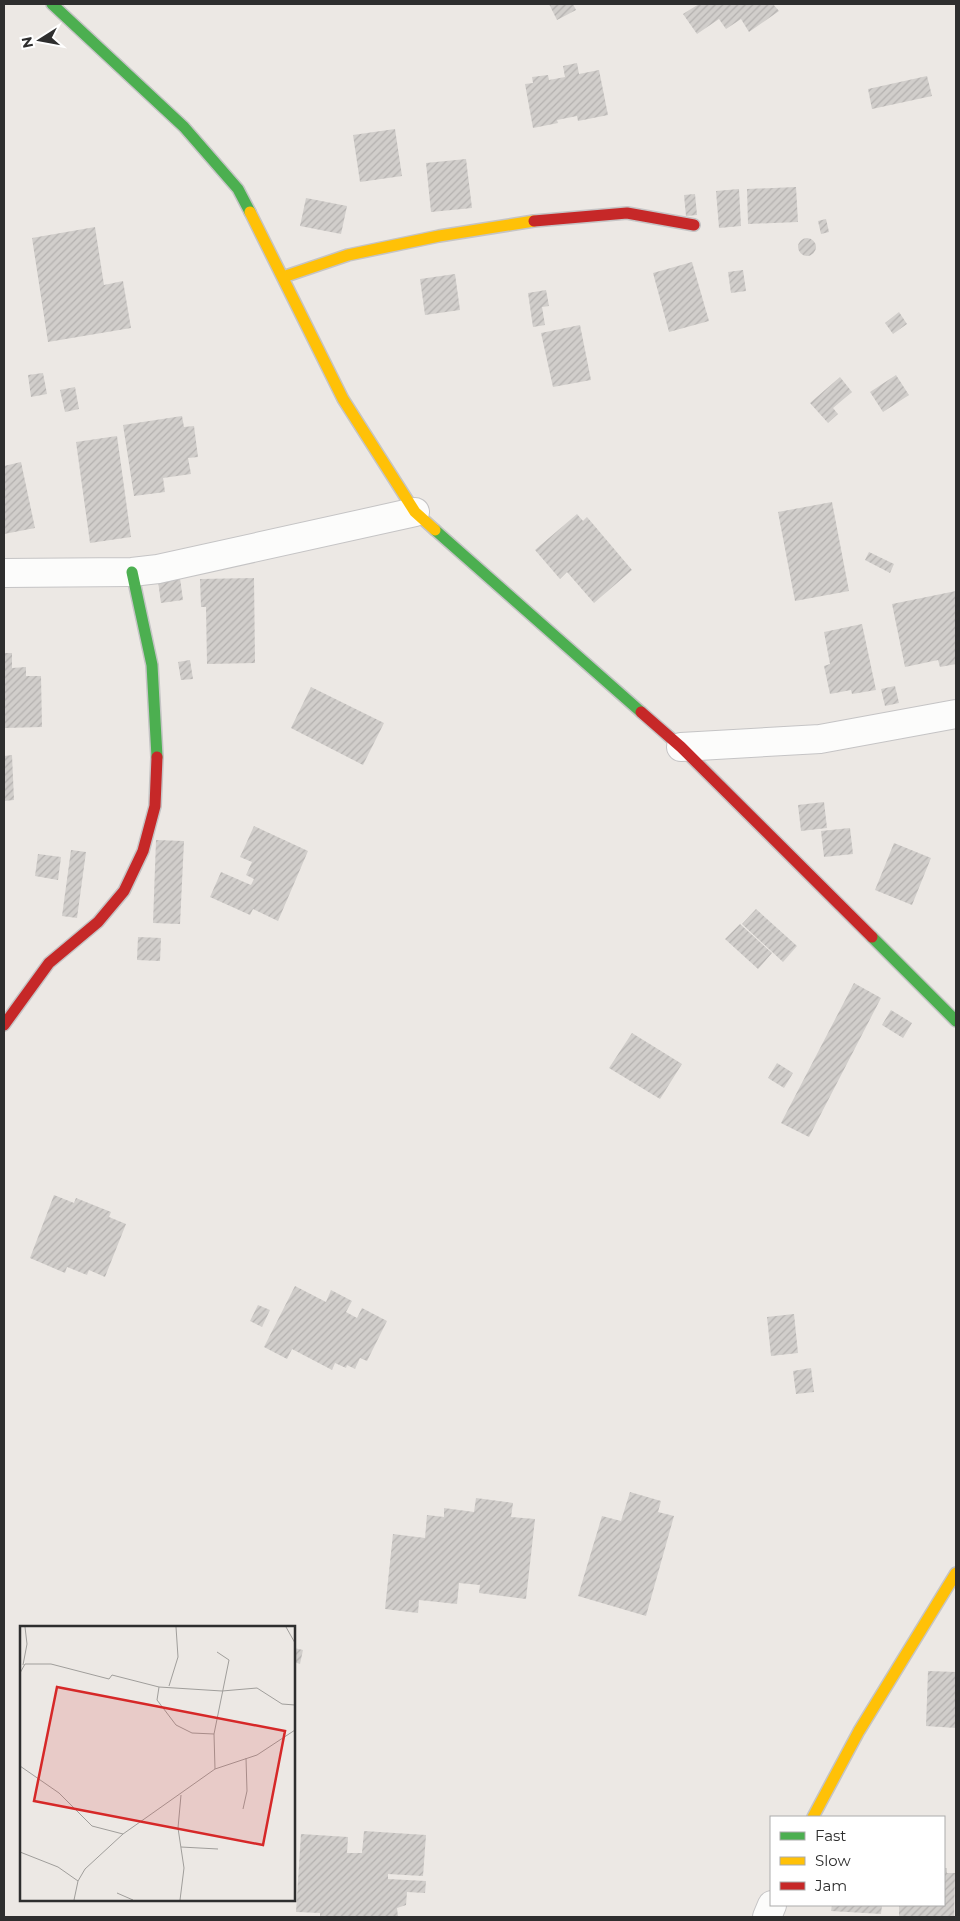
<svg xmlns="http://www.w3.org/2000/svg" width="960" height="1921" viewBox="0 0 960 1921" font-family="Montserrat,sans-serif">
	<defs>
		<pattern id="building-hatch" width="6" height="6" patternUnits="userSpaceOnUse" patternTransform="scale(1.25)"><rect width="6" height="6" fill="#d1cecb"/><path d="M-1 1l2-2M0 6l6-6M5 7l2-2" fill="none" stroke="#b4b1af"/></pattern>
	</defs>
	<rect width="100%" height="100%" fill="#ece8e4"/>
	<path fill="url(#building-hatch)" d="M549,4H573L576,10L557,20Z
		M699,4H773L779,11L749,32L741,19L726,29L719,19L697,34L683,14Z
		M577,63L579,74L599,70L608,115L578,121L577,116L557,120L558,123L533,128L525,84L533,83L532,77L548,75L549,80L565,77L563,66Z
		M927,76L932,96L872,109L868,89Z
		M395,129L402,176L360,182L353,135Z
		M466,159L472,208L431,212L426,163Z
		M796,187L798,222L748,224L747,189Z
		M739,189L741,226L719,228L716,191Z
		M695,194L697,215L686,216L684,195Z
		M306,198L347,206L341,234L300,226Z
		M826,219L829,232L821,234L818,221Z
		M95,227L104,285L123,281L131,328L48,342L32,238Z
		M798 247a9 9 0 1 1 18 0a9 9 0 1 1-18 0Z
		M692,262L709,321L669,332L653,273Z
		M743,270L746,291L731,293L728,272Z
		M455,274L460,310L425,315L420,279Z
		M546,290L549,306L542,307L545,325L533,327L528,293Z
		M899,312L907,324L893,334L885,323Z
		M580,325L591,380L553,387L541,333Z
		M43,373L47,394L31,397L28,375Z
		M896,375L909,395L883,412L870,392Z
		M840,377L852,392L833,408L838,414L828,423L810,403Z
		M75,387L79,409L65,412L60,390Z
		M182,416L184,427L194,426L198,457L188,458L191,474L163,478L165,492L134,496L123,425Z
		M117,436L131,537L90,543L76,442Z
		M21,462L35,528L4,534V466Z
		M832,502L849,591L795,601L778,512Z
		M577,514L583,521L587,517L632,570L594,603L567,572L560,579L535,550Z
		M869,552L894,564L890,573L865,560Z
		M179,571L183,600L161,603L157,574Z
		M254,578L255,663L207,664L206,607H201L200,579Z
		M956,591V664L940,667L938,660L905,667L892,604Z
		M862,624L876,690L852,694L851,690L830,694L824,666L830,664L824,632Z
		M4,653H12V668L26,667V676H41L42,727L5,728Z
		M190,660L193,679L181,680L178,662Z
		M895,686L899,703L885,706L881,689Z
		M311,687L384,723L363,765L291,728Z
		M12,755L14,800L4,801V756Z
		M824,802L827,828L801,831L798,805Z
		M254,826L308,851L278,921L253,909L250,915L210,897L221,872L251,885L254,879L246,875L252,862L240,857Z
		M850,828L853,854L824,857L821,831Z
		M156,840L184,841L180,924L153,923Z
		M894,843L931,858L912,905L875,890Z
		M71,850L86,852L77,918L62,916Z
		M38,854L61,857L58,880L35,876Z
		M756,909L797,946L783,962L742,924Z
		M740,924L772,953L758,969L725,939Z
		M138,937L161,938L160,961L137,960Z
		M854,983L881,998L809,1137L781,1123Z
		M891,1010L912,1023L903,1038L882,1025Z
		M632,1033L682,1064L660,1099L609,1068Z
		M777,1063L793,1073L784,1088L768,1078Z
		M54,1195L74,1203L76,1198L111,1212L109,1217L126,1224L105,1277L89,1270L87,1275L67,1267L65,1273L30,1258Z
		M295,1286L326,1302L331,1290L352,1301L346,1312L357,1318L362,1308L387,1321L367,1361L360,1358L355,1369L347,1365L346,1368L335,1363L332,1370L292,1349L287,1359L264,1347Z
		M258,1305L270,1310L262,1327L250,1321Z
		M794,1314L798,1353L771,1356L767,1317Z
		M811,1368L814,1392L796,1394L793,1371Z
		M630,1492L661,1501L658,1512L674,1516L646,1616L578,1596L602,1516L621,1521Z
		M476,1498L513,1503L511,1517L535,1519L526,1599L479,1593L480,1585L459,1583L457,1604L419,1600L418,1613L385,1609L393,1534L425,1538L427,1515L444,1517V1508L474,1512Z
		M294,1648L303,1650L300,1664L294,1662Z
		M928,1671L956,1672V1728L926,1726Z
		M364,1831L426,1835L423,1876L388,1874V1879L426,1881L425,1893L407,1892L406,1905L397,1908L398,1917H336L320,1916V1913L296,1912L301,1834L348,1837L347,1853H362Z
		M944,1868H947V1873H955L954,1917H899V1905H944Z
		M832,1905H882L881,1914L831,1911Z"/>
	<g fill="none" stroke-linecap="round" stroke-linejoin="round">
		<g stroke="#c5c4c5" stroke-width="30">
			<path id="street" d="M4,573L132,572L158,569L415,512
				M681,747L820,739L956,714
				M767,1917L772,1905"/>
		</g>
		<g stroke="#c5c4c5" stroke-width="14">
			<path id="fast" d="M52,4L184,127L238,189L250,212
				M435,530L641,712
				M132,572L152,665L157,757
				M872,937L956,1021"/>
		</g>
		<g stroke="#c5c4c5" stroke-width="14">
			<path id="slow" d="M250,212L343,399L415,512L435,530
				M283,277L348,255L439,236L534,221
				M813,1817L859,1731L956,1573"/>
		</g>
		<g stroke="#c5c4c5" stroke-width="14">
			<path id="jam" d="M534,221L627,213L694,225
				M641,712L681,747L872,937
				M4,1025L49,963L98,922L124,891L143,851L155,806L157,757"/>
		</g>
		<use href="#street" stroke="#fcfcfb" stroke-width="28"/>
		<use href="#fast" stroke="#4caf50" stroke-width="11"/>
		<use href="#slow" stroke="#ffc107" stroke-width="11"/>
		<use href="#jam" stroke="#c62828" stroke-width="11"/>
	</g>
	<g transform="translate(20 1626)">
		<rect width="275" height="275" fill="#ece8e4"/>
		<path fill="none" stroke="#a09e9b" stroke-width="1" d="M266,1L275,17M3,39L7,18L5,1M0,47L5,38H31L89,53L92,49L139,61L202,65L237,62L262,78L275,79M149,60L158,31L156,1M139,61L137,74L156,99L172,107L194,108M0,140L39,167L72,200L103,208M195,143L194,108L209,34L197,26M223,183L227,165L226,132M161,221L198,223M0,226L38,241L58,255M97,267L113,274M54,274L58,255L65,243L103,208L195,143L237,129L275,104M160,274L164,242L158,202L161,169"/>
		<path fill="#d62828" fill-opacity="0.15" stroke="#d62828" stroke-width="2.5" d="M37,61L265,105L243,219L14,175Z"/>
		<rect width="275" height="275" fill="none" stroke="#2e2e2e" stroke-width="2.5"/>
	</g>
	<rect width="960" height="1921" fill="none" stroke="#2e2e2e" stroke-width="10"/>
	<rect x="770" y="1816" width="175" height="90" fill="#ffffff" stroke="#ababab"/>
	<rect x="780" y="1832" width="25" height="8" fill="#4caf50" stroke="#ababab"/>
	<text x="815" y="1841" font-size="15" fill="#2e2e2e">Fast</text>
	<rect x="780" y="1857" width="25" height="8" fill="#ffc107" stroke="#ababab"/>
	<text x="815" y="1866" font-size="15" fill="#2e2e2e">Slow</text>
	<rect x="780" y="1882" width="25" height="8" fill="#c62828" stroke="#ababab"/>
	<text x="815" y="1891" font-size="15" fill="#2e2e2e">Jam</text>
	<g transform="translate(40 40) rotate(259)" stroke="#ffffff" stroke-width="4" paint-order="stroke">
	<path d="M0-4L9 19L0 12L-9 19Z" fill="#2e2e2e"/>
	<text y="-8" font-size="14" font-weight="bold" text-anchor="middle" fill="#2e2e2e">N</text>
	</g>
</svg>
